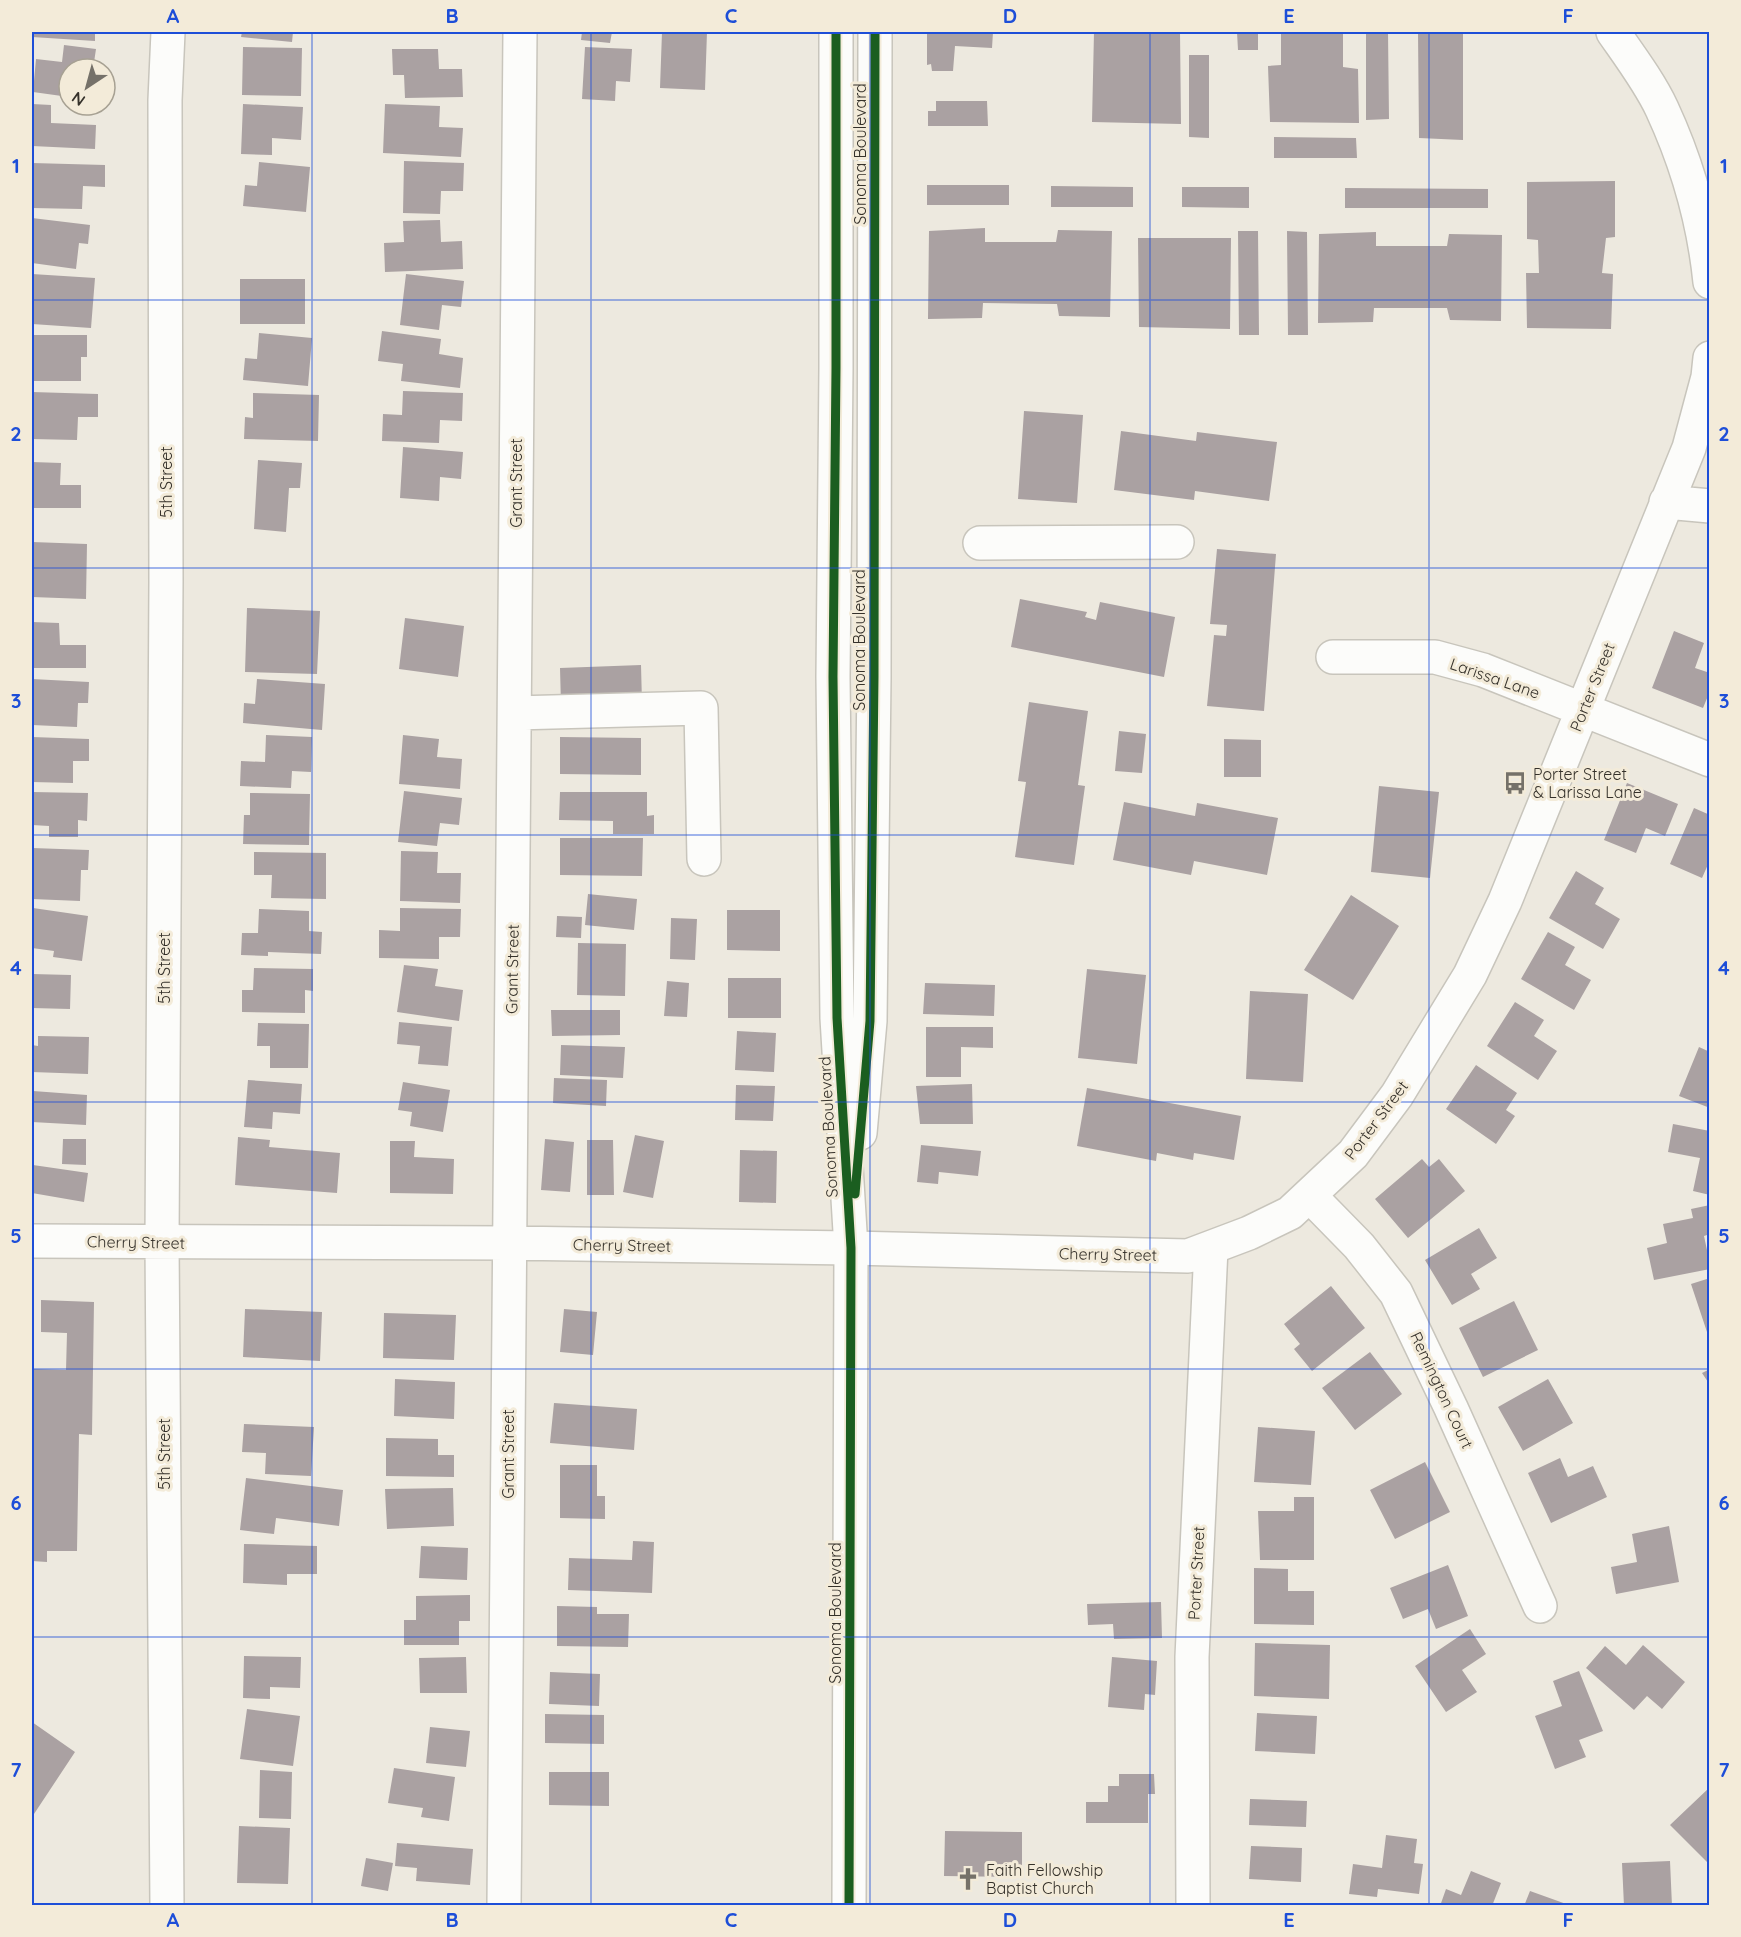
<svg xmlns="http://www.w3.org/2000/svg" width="1741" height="1937" viewBox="0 0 1741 1937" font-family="Quicksand,sans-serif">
	<rect width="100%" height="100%" fill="#ede9df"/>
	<path fill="#aaa1a2" d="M32,32H95V41L32,37Z
		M242,32H293L292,42L241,37Z
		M582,32H612L610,43L581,40Z
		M662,32H707L705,90L660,88Z
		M927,32H993L992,48L955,46L953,71H932L931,64L927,65Z
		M1094,32H1180L1181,124L1092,122Z
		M1237,32H1258V50H1238Z
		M1281,32H1343V67L1358,69L1359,123L1270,122L1268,66L1281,65Z
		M1366,32H1388L1389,119L1366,120Z
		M1418,32H1463V140L1419,138Z
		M64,45L96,49L93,69H69V97L33,92L36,59L62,62Z
		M243,47L302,48L301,96L242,95Z
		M585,47L632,49L630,82L616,81L615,101L582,99Z
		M392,49H438L439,69H462L463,97L405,98L404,75H393Z
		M1189,55H1209V138L1189,137Z
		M936,101H987L988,126H928V111H936Z
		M32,104L51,105V123L96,125L95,149L32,146Z
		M243,104L303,107L301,140L272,138V155L241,154Z
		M385,104L440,106L439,127L463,128L461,157L383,153Z
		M1274,137L1356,138L1357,158H1274Z
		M404,161L464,163L463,191H441L440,214L403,213Z
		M259,162L310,167L306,212L243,206L245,185L257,186Z
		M32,163L105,165V187L83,186L82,209L32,208Z
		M1615,181V237L1606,238L1602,273L1613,274L1611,329L1527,328L1526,273H1539L1538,240L1527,239V182Z
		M927,185H1009V205H927Z
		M1051,186L1133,187V207H1051Z
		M1182,187H1249V208L1182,207Z
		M1345,188L1488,189V208H1345Z
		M32,218L90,225L88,244L79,243L76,269L32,263Z
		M440,220L441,242L462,241L463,269L385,272L384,243L404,242L403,221Z
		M985,228V242H1056L1058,230L1112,231L1110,317L1059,316L1057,304L983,303L982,318L928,319L929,231Z
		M1238,231H1258L1259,335H1239Z
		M1287,231L1307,232L1308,335H1288Z
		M1376,232V246H1447L1449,234L1502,235L1501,321L1450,320L1447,308H1374L1373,322L1318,323L1319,234Z
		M1138,238H1231L1230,329L1139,327Z
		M32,274L95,278L91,328L32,324Z
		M406,274L464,281L461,307L442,305L439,330L400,325Z
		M240,279H305V324H240Z
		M382,331L441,339L439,354L463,358L460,388L401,381L403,364L378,361Z
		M259,333L312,338L308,386L243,380L245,358L257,359Z
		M32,335H87V357H81V381H32Z
		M403,391L463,393L462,421L440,420L439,443L382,441L383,414L402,415Z
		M32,392L98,394V417H78L77,440L32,439Z
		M253,393L319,395L318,441L244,439L245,417L253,418Z
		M1024,411L1083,415L1077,503L1018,499Z
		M1121,431L1196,441L1197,432L1277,442L1269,501L1195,491L1194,500L1114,490Z
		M403,447L463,452L461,479L440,477L439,501L400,498Z
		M258,460L302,463L300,488H289L286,532L254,529Z
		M32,462L61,463L60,485H81V508H32Z
		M32,542L87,544L86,599L32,597Z
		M1217,549L1276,554L1264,711L1207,706L1214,635L1226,636L1227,625L1210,624Z
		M1020,599L1087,612L1085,617L1096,620L1100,602L1175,617L1164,677L1011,647Z
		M247,608L320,611L317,674L245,672Z
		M405,618L464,626L458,677L399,669Z
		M32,622L59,623L60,645H86V668H32Z
		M1674,631L1704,643L1695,668L1710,673V691L1703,708L1652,688Z
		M641,665L642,703L561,705L560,668Z
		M32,679L89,682L88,703H78L77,727L32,725Z
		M257,679L325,684L322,730L243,723L244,703L255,704Z
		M1029,702L1088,711L1078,785L1085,786L1074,865L1015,857L1026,782L1018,781Z
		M1119,731L1146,734L1142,773L1115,771Z
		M266,735L312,737L311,772L292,771L291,788L240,786L241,761L265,762Z
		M403,735L439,739L437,757L462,759L460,789L399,784Z
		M32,737L89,739V761H73V783L32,782Z
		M560,737L641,738V775L560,774Z
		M1224,739L1261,740V777H1224Z
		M1627,783L1678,804L1665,836L1646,828L1636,853L1604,840Z
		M1379,786L1439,792L1430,878L1371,872Z
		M404,791L462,798L459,825L440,823L437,846L398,842Z
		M32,792L88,793L87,821L78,820V837H49V826L32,825Z
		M560,792H647V816L654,815V834H613V821L559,820Z
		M250,793L310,794L309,845L243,844L244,815H250Z
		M1124,802L1195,816L1197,803L1278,818L1267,875L1194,861L1191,875L1113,860Z
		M1694,808L1710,815V860L1702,878L1670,864Z
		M560,838H643L642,876L560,875Z
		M32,848L89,850L88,870H81L80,901L32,899Z
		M401,851L438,852L437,873H461L460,903L400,901Z
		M254,852L326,853V899L271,898L272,875H254Z
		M1576,871L1604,888L1595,904L1620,919L1603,949L1549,918Z
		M588,894L637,899L634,930L585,925Z
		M1351,895L1399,926L1353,1000L1304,970Z
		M33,908L88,916L82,961L53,957L54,951L32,948Z
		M400,908L461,909L460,937H439V959L379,958V930L400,931Z
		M259,909L309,911V931L322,932L321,954L268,952V956L241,955L242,933H258Z
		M727,910H780V951L727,950Z
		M557,916L582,917L581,938L556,937Z
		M671,918L697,919L695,960L670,959Z
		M1548,932L1575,947L1565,965L1591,980L1574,1010L1521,979Z
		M578,943L626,944L625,996L577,995Z
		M404,965L438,969L435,986L463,990L459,1021L397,1012Z
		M254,968L313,969V991L305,990V1013L242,1012V990H253Z
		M1087,969L1146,975L1137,1064L1078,1058Z
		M32,974L71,975L70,1009L32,1008Z
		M728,978H781V1018H728Z
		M667,981L689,983L687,1017L664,1016Z
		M925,983L995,985L994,1016L923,1014Z
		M1250,991L1308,994L1303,1082L1246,1079Z
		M1515,1002L1544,1020L1534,1036L1557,1051L1538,1080L1487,1046Z
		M551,1010H620V1035L552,1036Z
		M399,1022L452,1027L448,1066L418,1064L420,1046L397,1044Z
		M258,1023L309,1024L308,1068H270V1046H257Z
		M926,1027H993V1048L961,1047V1077H926Z
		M737,1031L776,1033L774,1072L735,1070Z
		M38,1036L89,1037L88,1074L32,1072V1045L38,1046Z
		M561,1045L625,1047L623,1078L560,1075Z
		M1699,1047L1710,1052V1108L1679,1096Z
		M1476,1065L1517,1093L1506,1110L1515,1116L1496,1144L1446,1109Z
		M554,1078L607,1080L606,1106L553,1103Z
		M248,1080L302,1084L300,1114L273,1112L272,1129L244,1127Z
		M403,1082L450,1090L443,1132L410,1126L412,1112L398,1110Z
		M972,1084L973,1124H920L916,1086Z
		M736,1085L775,1086L773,1121L735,1120Z
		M1087,1088L1241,1116L1234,1160L1194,1153L1193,1160L1157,1153L1156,1161L1077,1146Z
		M33,1091L87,1095L86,1125L32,1122Z
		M1673,1124L1710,1131V1195L1693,1191L1700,1158L1668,1152Z
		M635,1135L664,1141L653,1198L623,1192Z
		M238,1137L270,1140L269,1147L340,1153L337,1193L235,1185Z
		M63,1139H86V1165L62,1164Z
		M545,1139L574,1142L570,1192L541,1190Z
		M587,1140H613L614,1195H587Z
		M390,1141H415L414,1157L454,1159L453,1194L390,1193Z
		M921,1145L981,1151L978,1176L939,1172L938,1184L917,1182Z
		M740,1150L777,1151L776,1203L739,1202Z
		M1422,1159L1429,1167L1439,1159L1465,1191L1408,1238L1375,1199Z
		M33,1165L88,1173L84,1202L32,1193Z
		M1710,1205V1234L1704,1236L1707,1250L1710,1249V1269L1654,1280L1647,1248L1667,1243L1663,1224L1693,1218L1691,1209Z
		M1479,1228L1497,1258L1471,1274L1480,1289L1452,1305L1425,1260Z
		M1710,1278V1338H1709L1691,1284Z
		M1331,1286L1365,1328L1312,1371L1294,1349L1300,1344L1284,1324Z
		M41,1300L94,1302L92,1435L79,1434L77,1551H47V1562L32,1561V1369L66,1370L67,1333L41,1332Z
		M1514,1301L1538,1350L1483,1377L1459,1328Z
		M245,1309L322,1312L320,1361L243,1357Z
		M564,1309L597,1312L593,1355L560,1352Z
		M384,1313L456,1315L454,1360L383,1358Z
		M1370,1352L1402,1394L1355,1430L1322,1388Z
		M1710,1369V1385L1702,1373Z
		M395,1379L455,1382L454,1419L394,1416Z
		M1548,1379L1573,1423L1523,1451L1498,1407Z
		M554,1403L637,1409L634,1450L550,1443Z
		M244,1424L314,1427L311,1476L265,1474L266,1453L242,1452Z
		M1258,1427L1315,1431L1311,1485L1254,1482Z
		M386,1438L438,1439V1455H454V1477L386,1476Z
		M1560,1458L1568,1477L1593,1466L1607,1497L1551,1523L1528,1473Z
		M1425,1462L1450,1512L1395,1539L1370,1490Z
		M560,1465H597V1496H605V1519L560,1518Z
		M246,1478L343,1490L339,1526L276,1518L274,1534L240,1530Z
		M453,1488L454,1526L387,1529L385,1489Z
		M1294,1497H1314V1560H1260L1258,1511H1294Z
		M1669,1526L1679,1582L1616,1594L1611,1567L1637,1562L1632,1534Z
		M633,1541L654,1542L652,1593L568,1590L569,1558L632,1560Z
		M244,1544L317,1546V1574H287V1585L243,1583Z
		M421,1546L468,1548L467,1580L419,1578Z
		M1448,1565L1468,1616L1436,1629L1428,1609L1403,1619L1390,1588Z
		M1254,1568L1288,1569V1591H1314V1625L1254,1624Z
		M470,1595V1621H459V1645H404V1620H416V1596Z
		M1161,1602L1162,1638L1114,1639L1113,1624L1088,1625L1087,1604Z
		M557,1606L597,1607V1614H629L628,1647L557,1646Z
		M1470,1629L1486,1654L1462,1670L1477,1692L1446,1712L1415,1666Z
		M1255,1643L1330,1645L1329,1699L1254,1696Z
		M1643,1645L1685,1682L1662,1709L1647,1696L1634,1710L1586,1668L1605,1646L1626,1665Z
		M244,1656L301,1657L300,1688L270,1687V1699L243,1698Z
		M466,1657L467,1693H420L419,1658Z
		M1112,1657L1157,1661L1155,1695L1145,1694L1144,1710L1108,1707Z
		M1579,1671L1603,1731L1579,1740L1586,1757L1555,1769L1535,1716L1562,1706L1553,1681Z
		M550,1672L600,1674L599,1706L549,1704Z
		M247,1709L300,1716L293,1766L240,1759Z
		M1257,1713L1317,1716L1315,1754L1255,1751Z
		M545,1714L604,1715V1744L545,1743Z
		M32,1722L75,1752L32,1817Z
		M430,1727L470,1731L466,1767L426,1763Z
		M394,1768L455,1777L449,1821L421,1817L423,1808L388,1803Z
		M260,1770L292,1772L291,1819L259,1818Z
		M549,1772H609V1806L549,1805Z
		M1119,1774H1154L1155,1794H1148V1823H1086V1802H1108V1786H1119Z
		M1710,1787V1865L1670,1825Z
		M1250,1799L1307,1801L1306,1827L1249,1825Z
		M239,1826L290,1828L288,1884L237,1883Z
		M945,1831L1022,1832V1877L944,1876Z
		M1386,1835L1417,1839L1414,1863L1423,1864L1419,1894L1378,1889L1377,1897L1349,1894L1353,1864L1382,1868Z
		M397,1843L473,1849L470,1885L416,1881L417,1868L395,1866Z
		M1251,1846L1302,1848L1301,1882L1249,1879Z
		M366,1858L393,1863L388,1891L361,1886Z
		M1670,1861L1672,1906H1624L1622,1863Z
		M1471,1871L1501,1883L1492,1906H1440L1446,1889L1461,1895Z
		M1530,1891L1569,1905V1906H1524Z"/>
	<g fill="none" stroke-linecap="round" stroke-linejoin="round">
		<g stroke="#c8c5bc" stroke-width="36">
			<path id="minor" d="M1613,32C1629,55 1650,83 1662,109C1687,163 1704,223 1710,282
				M1666,502L1710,506
				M980,543L1177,542
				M1333,657H1435L1483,670L1710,760
				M515,713L701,708L704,859
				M1310,1196L1359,1246L1396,1293L1451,1408L1540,1606
				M32,1241L509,1243L851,1248L1188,1256L1249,1233L1290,1213L1353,1154L1397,1095L1470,975L1505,901L1689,448L1708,377L1710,358
				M167,1906L162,1242L166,581L165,100L168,32
				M504,1906L520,32
				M1193,1906L1192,1657L1211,1248"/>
		</g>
		<g stroke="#c8c5bc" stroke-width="36">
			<path id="major" d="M836,32V368L833,677L837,1018L851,1248L849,1906
				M860,1133L870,1021L874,677L875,32"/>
		</g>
		<use href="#minor" stroke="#fcfcfa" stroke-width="33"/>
		<use href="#major" stroke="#fcfcfa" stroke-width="33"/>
		<g stroke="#f3ebd9" stroke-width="13">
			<path id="cycleway" d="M836,32V368L833,677L837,1018L851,1248L849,1906
				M855,1194L870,1021L874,677L875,32"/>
		</g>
		<use href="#cycleway" stroke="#1b5e20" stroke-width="9"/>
	</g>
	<path fill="none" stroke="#1d4ed8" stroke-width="1.5" stroke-opacity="0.55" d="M312,32V1906M591,32V1906M870,32V1906M1150,32V1906M1429,32V1906M32,300H1710M32,568H1710M32,835H1710M32,1102H1710M32,1369H1710M32,1637H1710"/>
	<defs>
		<g id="bus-bare" transform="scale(1.8)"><path d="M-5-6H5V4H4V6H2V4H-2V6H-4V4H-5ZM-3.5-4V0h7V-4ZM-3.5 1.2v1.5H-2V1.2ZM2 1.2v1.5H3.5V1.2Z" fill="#757169" stroke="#f3ebd9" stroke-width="2.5" paint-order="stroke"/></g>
		<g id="church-bare" transform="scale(1.8)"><path d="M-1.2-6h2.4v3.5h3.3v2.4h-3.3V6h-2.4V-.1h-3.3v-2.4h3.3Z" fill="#757169" stroke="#f3ebd9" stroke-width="2.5" paint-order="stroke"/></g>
	</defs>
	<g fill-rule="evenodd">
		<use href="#bus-bare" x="1515" y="783"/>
		<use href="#church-bare" x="968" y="1879"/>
	</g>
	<g text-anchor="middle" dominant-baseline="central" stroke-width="6" stroke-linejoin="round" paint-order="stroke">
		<g font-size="16" fill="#35312a" stroke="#f3ebd9">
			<text transform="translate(860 154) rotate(-90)">Sonoma Boulevard</text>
			<text transform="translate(166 482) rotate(-90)">5th Street</text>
			<text transform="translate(516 483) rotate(-90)">Grant Street</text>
			<text transform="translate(859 640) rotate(-90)">Sonoma Boulevard</text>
			<text transform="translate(1495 678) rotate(19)">Larissa Lane</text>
			<text transform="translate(1592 687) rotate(-68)">Porter Street</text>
			<text transform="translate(164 968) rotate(-90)">5th Street</text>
			<text transform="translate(512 969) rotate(-89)">Grant Street</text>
			<text transform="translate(1376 1120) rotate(-53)">Porter Street</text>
			<text transform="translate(828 1127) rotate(-93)">Sonoma Boulevard</text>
			<text transform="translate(136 1242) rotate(1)">Cherry Street</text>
			<text transform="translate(622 1245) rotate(1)">Cherry Street</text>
			<text transform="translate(1108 1254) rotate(1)">Cherry Street</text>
			<text transform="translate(1442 1390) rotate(65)">Remington Court</text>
			<text transform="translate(164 1454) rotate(-90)">5th Street</text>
			<text transform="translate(508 1454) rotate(-90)">Grant Street</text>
			<text transform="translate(1196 1573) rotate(-87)">Porter Street</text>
			<text transform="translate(835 1613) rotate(-90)">Sonoma Boulevard</text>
		</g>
		<g font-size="16" fill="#35312a" stroke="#f3ebd9" text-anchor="start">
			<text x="1533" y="774">Porter Street<tspan x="1533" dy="18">&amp; Larissa Lane</tspan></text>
			<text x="986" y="1870">Faith Fellowship<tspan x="986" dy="18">Baptist Church</tspan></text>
		</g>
	</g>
	<rect width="1741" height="1937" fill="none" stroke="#f3ebd9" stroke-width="66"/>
	<g transform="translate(87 87) rotate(216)"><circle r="28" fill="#f3ebd9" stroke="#a7a193" stroke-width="1.5"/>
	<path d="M0-4.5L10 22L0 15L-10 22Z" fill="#757169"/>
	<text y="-9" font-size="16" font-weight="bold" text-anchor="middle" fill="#35312a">N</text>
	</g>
	<rect x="33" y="33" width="1675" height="1871" fill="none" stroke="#1d4ed8" stroke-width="2"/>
	<g font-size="20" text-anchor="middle" font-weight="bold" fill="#1d4ed8">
		<text x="173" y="23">A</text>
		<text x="452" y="23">B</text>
		<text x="731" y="23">C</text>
		<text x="1010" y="23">D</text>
		<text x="1289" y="23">E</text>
		<text x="1568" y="23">F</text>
		<text x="16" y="173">1</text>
		<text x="1724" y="173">1</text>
		<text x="16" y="441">2</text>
		<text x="1724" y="441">2</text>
		<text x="16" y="708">3</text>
		<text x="1724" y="708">3</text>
		<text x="16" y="975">4</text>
		<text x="1724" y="975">4</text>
		<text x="16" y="1243">5</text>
		<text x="1724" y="1243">5</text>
		<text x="16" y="1510">6</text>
		<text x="1724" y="1510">6</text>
		<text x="16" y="1777">7</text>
		<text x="1724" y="1777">7</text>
		<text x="173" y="1927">A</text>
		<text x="452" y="1927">B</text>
		<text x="731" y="1927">C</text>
		<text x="1010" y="1927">D</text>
		<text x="1289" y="1927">E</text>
		<text x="1568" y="1927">F</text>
	</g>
</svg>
